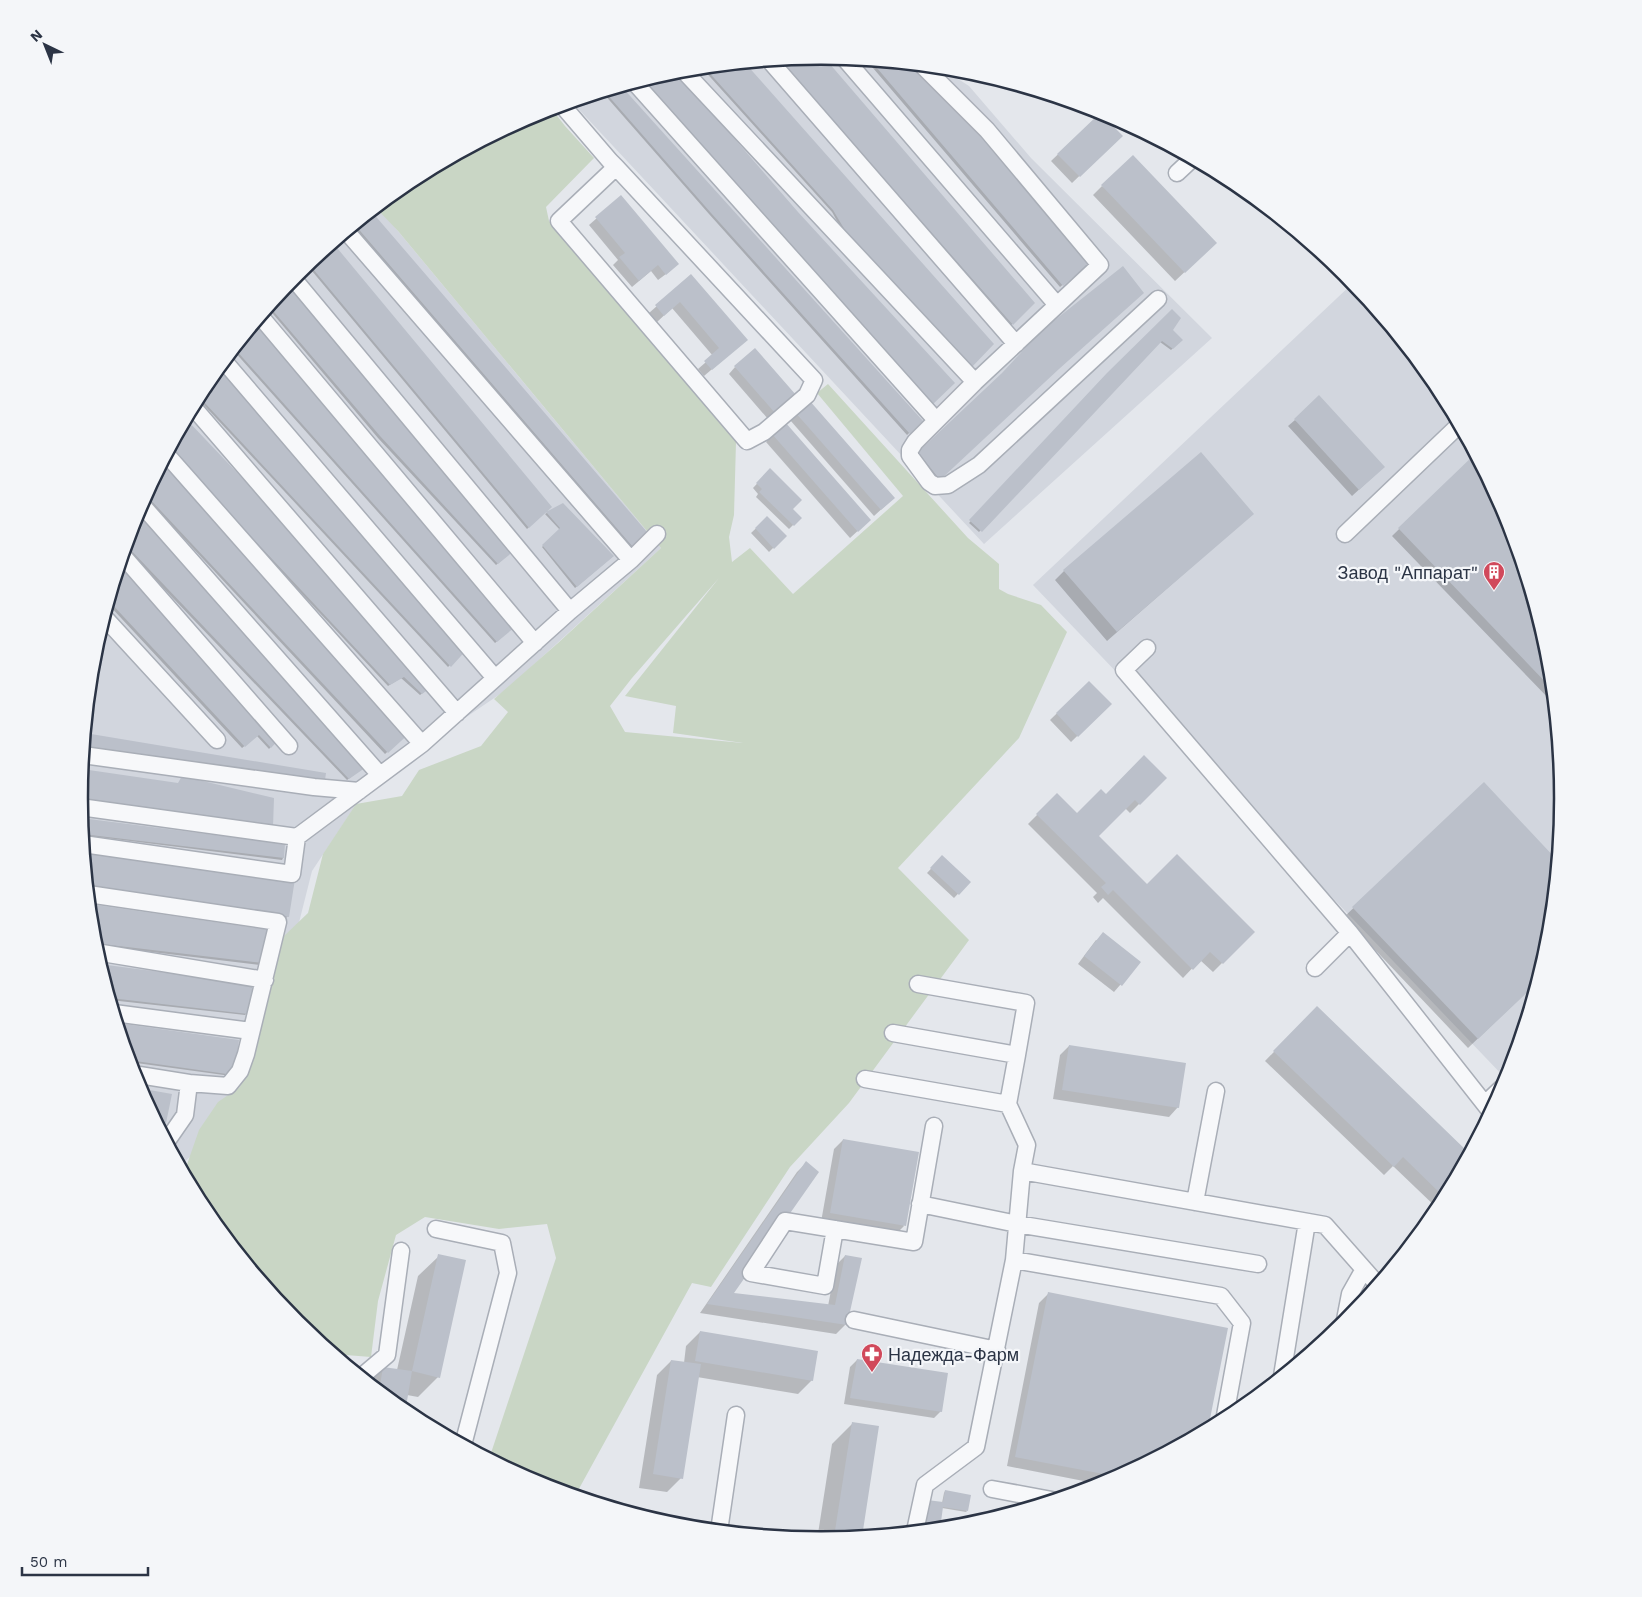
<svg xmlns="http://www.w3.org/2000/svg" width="1642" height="1597" viewBox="0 0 1642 1597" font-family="'Work Sans',sans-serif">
	<rect width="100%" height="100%" fill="#e4e7ec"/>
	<path fill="#d2d6de" d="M821,56L941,68L969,86L1031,158L1212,338L984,544L572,102L676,70Z
		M378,207L661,548L506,690L371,782L312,871L255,1097L180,1166L135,1082L93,943L79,798L93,653L135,514L204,386L296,273Z
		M1353,283L1438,386L1507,515L1549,654L1563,799L1549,944L1507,1080L1033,585Z"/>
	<path fill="#c9d6c5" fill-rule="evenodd" d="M551,108L565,126L594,158L546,207L549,221L640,325L736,442L734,515L729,537L732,562L750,548L793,594L903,496L817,393L828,384L968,538L999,564V589L1008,594L1041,605L1067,632L1019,738L898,868L969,940L849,1103L790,1167L711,1287L692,1283L575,1496L537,1484L489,1459L556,1258L547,1224L499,1229L425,1217L396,1235L378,1301L371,1357L333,1354L296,1323L204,1211L184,1173L199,1130L218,1102L240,1087L284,936L308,913L323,854L356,804L402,796L419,770L481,746L508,712L494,699L558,643L661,548L398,231L376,208L409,181L537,113ZM719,578L625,696L676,706L673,733L743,743L625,732L610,706L632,678Z"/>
	<path fill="#0003" d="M777,61L1034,303L1011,325Z
		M867,61L911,65L1088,263L1060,287Z
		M744,64L827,158L992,344L847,239L832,212L702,68Z
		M621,87L640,111L922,421L907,435L709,214L603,93Z
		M1100,114L1121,136L1072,183L1051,161Z
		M1102,186L1206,252L1175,281L1093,195Z
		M621,197L670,271L658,280L651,271L632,287L613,265L618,260L589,225Z
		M371,212L646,532L630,548L353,227Z
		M332,244L544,513L527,529L307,265Z
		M691,276L739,346L704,376L698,369L713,356L672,308L657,322L649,313Z
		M289,282L518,546L496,565L378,438L268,308Z
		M255,324L519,622L495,643L233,350Z
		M1171,330L1181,340L1171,350L1160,342L979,532L969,523L1105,376Z
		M220,367L469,646L448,667L203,404L212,394L205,385Z
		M735,367L794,395L768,419L729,374Z
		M1056,370L938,480L917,454L1002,375Z
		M796,413L886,505L874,516L790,420Z
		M1295,420L1376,474L1352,496L1288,426Z
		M187,422L434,684L420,695L401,678L388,686L169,452L183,425Z
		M785,424L862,527L850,538L766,442Z
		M1475,455L1507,515L1549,654L1554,704L1392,536Z
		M162,464L411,729L385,754L145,497Z
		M770,470L791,509L800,518L789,529L756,497L758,494L753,488Z
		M563,504L613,556L575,588L542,547L560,530L545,514Z
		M135,514L373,761L371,762L347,780L125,548Z
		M1252,514L1107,641L1055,580L1064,571Z
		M767,518L785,536L769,552L751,533Z
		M120,566L280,737L269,749L257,736L242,748L108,604Z
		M1089,682L1110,704L1071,742L1050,720Z
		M82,770L178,784L272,827L79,800Z
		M1165,778L1130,813L1125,808L1098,836L1147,886L1253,932L1213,972L1200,960L1183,978L1103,898L1098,903L1093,897L1097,893L1028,824L1057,795L1077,815L1106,795Z
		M1484,784L1557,861L1549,944L1537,982L1468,1048L1344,917Z
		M81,819L284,845L283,858L282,860L82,835Z
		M84,851L288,916L286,918L88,890Z
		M942,857L969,882L954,898L927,873Z
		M89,906L268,932L260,965L93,945Z
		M1096,940L1140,962L1114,992L1078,964Z
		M100,965L247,1013L245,1015L110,1000Z
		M1317,1008L1469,1154L1439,1210L1393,1166L1384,1175L1265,1061Z
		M118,1024L231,1076L129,1062Z
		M1069,1046L1178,1107L1169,1117L1053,1099L1060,1055Z
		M843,1140L904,1226L895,1235L821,1222L834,1149Z
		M806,1163L731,1294L828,1306L836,1265L845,1256L846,1324L836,1334L700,1313L797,1172Z
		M439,1256L438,1377L418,1397L407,1395L404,1412L369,1383L383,1368L397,1370L418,1276Z
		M1048,1294L1226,1329L1206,1430L1104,1485L1007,1466L1039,1303Z
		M700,1332L812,1380L798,1394L697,1377L681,1478L667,1492L639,1488L657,1375L671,1361L684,1363L686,1346Z
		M857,1360L941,1411L934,1418L844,1404L850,1367Z
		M852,1424L860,1537L817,1540L832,1444Z
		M945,1491L967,1511L966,1512L942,1508L938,1529L921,1531L942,1503L944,1493Z"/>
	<path fill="#bbc0ca" d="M823,56L1035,303L1013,325L779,60Z
		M871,61L913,65L996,150L1090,263L1063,286Z
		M746,64L994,344L971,368L849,237L833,210L705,68Z
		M676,71L798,212L955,383L931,406L641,81Z
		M622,87L923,421L910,434L711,213L605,92Z
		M1100,113L1123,136L1080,177L1057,154Z
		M1133,155L1217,243L1185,273L1101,185Z
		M621,195L679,264L666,275L658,265L639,281L619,257L625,253L595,217Z
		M372,212L647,532L633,547L355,225Z
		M333,243L552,507L529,528L308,263Z
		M1123,266L1144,293L1059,369L940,480L918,452L1002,373L1041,331Z
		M691,274L748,340L712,370L704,361L719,348L680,302L664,316L655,305Z
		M290,281L520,546L498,564L380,436L269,306Z
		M1172,309L1181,318L1173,330L1183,340L1173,349L1162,341L982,532L969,520L1107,373Z
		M255,323L521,622L497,642L235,349Z
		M755,348L796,395L775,413L734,366Z
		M220,366L470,646L451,667L203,401L213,391L206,383Z
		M1319,395L1385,467L1359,490L1294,419Z
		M809,400L895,498L881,510L795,412Z
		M187,420L437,683L422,694L404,677L390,685L170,450Z
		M785,422L871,520L858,532L772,434Z
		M1201,452L1254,514L1117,632L1063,570Z
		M1475,454L1507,515L1549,654L1552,689L1398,528Z
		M163,463L413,730L388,753L146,495Z
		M770,468L802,500L793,509L802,518L794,526L759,492L762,489L756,483Z
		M563,503L614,556L577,587L542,545L560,528L546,512Z
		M136,513L375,761L349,779L126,545Z
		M767,516L787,536L774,549L755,528Z
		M120,565L281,737L271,748L259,735L245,747L109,601Z
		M1089,681L1112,704L1078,737L1056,713Z
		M85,733L326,773L324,787L84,749Z
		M1144,755L1167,778L1140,805L1135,800L1099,836L1147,884L1177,854L1255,932L1223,964L1210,952L1193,970L1113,890L1108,895L1101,887L1106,883L1036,814L1057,793L1077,813L1101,789L1106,794Z
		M82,769L178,783L182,776L274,798L273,827L79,798Z
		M1484,782L1557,860L1549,944L1537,983L1478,1039L1352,907Z
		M81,818L285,844L284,858L82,834Z
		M84,850L295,879L289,917L88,889Z
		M942,855L971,882L959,895L930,868Z
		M89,904L270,930L263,963L93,943Z
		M1103,932L1141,962L1122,986L1084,956Z
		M99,964L253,984L248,1014L110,998Z
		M1317,1006L1469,1153L1445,1198L1403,1157L1394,1167L1273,1051Z
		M117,1023L239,1040L234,1075L128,1060Z
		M1069,1045L1186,1063L1179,1108L1062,1090Z
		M138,1088L172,1094L166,1123L157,1121V1123Z
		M843,1139L919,1152L906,1226L830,1213Z
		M806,1161L819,1172L734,1293L835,1305L845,1255L862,1258L847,1325L707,1304Z
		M438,1254L466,1260L440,1378L412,1371Z
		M1048,1292L1228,1328L1208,1429L1119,1477L1015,1457Z
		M700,1331L818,1351L813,1381L695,1361Z
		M857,1359L948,1373L942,1412L850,1398Z
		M671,1360L701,1364L683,1479L653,1474Z
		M383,1367L412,1371L405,1413L379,1391Z
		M852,1422L879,1426L862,1537L843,1539L834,1537Z
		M945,1490L971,1495L968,1511L943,1507L940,1529L922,1531L927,1500L943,1502Z"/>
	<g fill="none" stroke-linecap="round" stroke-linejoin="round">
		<g stroke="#a9aeb7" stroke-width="19">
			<path id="minor" d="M845,59L1057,305
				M770,61L1016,344
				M923,66L987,130L1100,265L975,382L915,442L910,450V456L929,482L935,486L948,485L979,465L1158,299
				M683,70L975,382
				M635,83L936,420
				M562,105L610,161L616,167L814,380L807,395L764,432L747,441L559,221L616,167
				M1177,173L1192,159
				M347,232L631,560
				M293,278L570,611
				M261,317L535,643
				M224,361L495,678
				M193,407L457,713
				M167,455L422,744
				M141,504L380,775
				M1345,534L1459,425
				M123,556L289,746
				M104,617L217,740
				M1147,648L1124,670L1350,933
				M83,755L314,787L359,791
				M80,807L297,837L422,744L570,611L631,560L657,534
				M83,844L292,874L297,837
				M88,894L278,922L246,1054L240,1071L228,1086L189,1083
				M96,952L265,980
				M1315,968L1350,933L1491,1112
				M918,984L1026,1003L1017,1055
				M114,1013L251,1031
				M893,1033L1017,1055L1008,1104L1027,1145L1022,1171L1014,1260L976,1447L925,1485L915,1531
				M133,1074L189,1083L185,1115L167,1141
				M865,1079L1008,1104
				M1485,1104L1505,1085
				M1022,1171L1325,1225L1378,1285
				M1195,1202L1216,1091
				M920,1204L1017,1224L1258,1264
				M436,1229L502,1243L508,1273L463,1445
				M835,1229L825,1286L751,1273L785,1221L914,1242L934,1126
				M1014,1260L1221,1296L1242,1323L1224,1421
				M854,1320L997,1350
				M1344,1325L1350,1294L1364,1269
				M1282,1376L1307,1222
				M361,1377L387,1355L401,1251
				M992,1489L1052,1500
				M719,1531L736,1415"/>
		</g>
		<use href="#minor" stroke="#f7f8fa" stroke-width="16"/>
	</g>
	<defs>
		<g id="building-pin" transform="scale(1.125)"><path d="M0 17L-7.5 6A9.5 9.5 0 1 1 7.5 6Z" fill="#d1495b" stroke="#f4f6f9"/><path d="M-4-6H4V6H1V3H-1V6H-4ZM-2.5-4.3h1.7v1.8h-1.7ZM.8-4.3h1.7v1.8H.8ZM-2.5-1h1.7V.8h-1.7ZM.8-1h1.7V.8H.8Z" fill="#fff"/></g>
		<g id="pharmacy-pin" transform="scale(1.125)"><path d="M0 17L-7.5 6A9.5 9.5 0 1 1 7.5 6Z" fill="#d1495b" stroke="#f4f6f9"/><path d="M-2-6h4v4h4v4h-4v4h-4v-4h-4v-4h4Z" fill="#fff"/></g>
	</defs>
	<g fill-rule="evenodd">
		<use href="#building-pin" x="1494" y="572"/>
		<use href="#pharmacy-pin" x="872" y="1354"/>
	</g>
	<g text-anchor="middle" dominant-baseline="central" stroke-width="4.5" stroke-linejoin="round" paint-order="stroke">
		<g font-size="18" fill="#2b3445" stroke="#f4f6f9" text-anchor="end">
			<text x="1478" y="572">Завод "Аппарат"</text>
			<text x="888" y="1354" text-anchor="start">Надежда-Фарм</text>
		</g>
	</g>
	<path d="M0 0H1642V1597H0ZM88 798a733 733 0 1 1 1466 0a733 733 0 1 1-1466 0Z" fill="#f4f6f9" fill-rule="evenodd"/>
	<path fill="none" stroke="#2b3445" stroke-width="2.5" d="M88 798a733 733 0 1 1 1466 0a733 733 0 1 1-1466 0Z"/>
	<g transform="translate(45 45) rotate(317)" stroke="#f4f6f9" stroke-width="4" paint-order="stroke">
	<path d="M0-4L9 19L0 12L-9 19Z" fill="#2b3445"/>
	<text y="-8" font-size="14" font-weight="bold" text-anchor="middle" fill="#2b3445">N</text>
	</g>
	<path d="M22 1567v8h126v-8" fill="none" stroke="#2b3445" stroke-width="2.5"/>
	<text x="30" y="1567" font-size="15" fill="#2b3445" stroke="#f4f6f9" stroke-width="4" paint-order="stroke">50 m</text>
</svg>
